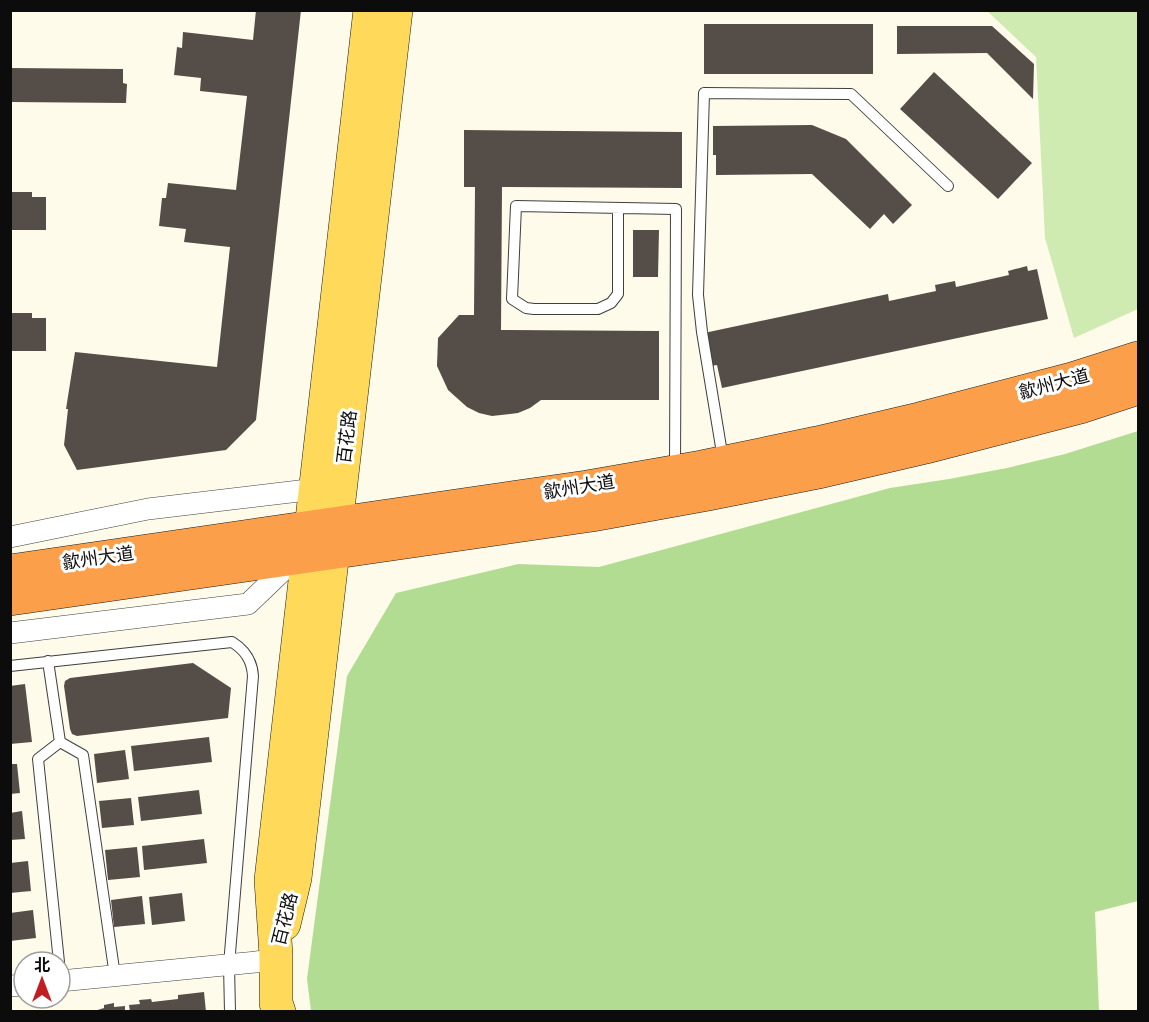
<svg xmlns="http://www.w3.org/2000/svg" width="1149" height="1022" viewBox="0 0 1149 1022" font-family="'Crimson Pro','Noto Sans SC',serif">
	<rect width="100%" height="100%" fill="#fffbea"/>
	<path fill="#cfebb2" d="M987,11H1138V309L1074,338L1045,238L1036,57Z"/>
	<path fill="#b1dc91" d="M1138,431V901L1095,912L1099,1011H311L307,979L347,676L396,593L518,564L599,567L890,488L949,479L1007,468L1065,454Z"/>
	<path fill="#554d47" d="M256,10H301L256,420L226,450L77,470L64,445L68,409H66L75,352L217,367L230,247L184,242L186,229L159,226L162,198H166L168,183L236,190L247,96L200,91L201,78L174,75L177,47L182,48L183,32L253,40Z
		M704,24H873V74H704Z
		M897,26H992L1034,64L1033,99L987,53L897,54Z
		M10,68L123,69V83L127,84L126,103L10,102Z
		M934,72L1032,163L998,199L900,109Z
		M812,125L846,139L912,205L893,224L884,214L870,229L812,174L716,175V155H713V126Z
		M464,130L682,132V188L502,187L501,330L659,331V400H541L530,408L518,413L492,416L479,413L467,407L448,390L437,366L438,338L459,315H474L475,187H464Z
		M10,192H32V197H46V230H10Z
		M633,230H659L658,277H633Z
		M1027,266L1028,271L1037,269L1048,319L722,388L717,365L711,366L704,333L888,294L889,301L936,291L935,285L955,281L956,287L1009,275L1008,271Z
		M10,313H32V318H46V351H10Z
		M193,663L231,688L228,718L77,736L72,734L70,729L64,686L65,681L70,678Z
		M25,684L32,742L10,744V686Z
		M209,737L212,762L134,771L131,746Z
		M125,750L129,779L97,783L94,754Z
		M10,764H17L20,793L10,794Z
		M199,790L202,814L141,821L138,797Z
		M131,798L134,825L102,828L99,801Z
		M22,811L25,839L10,840V813Z
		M204,839L207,863L144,870L142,846Z
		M137,847L140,877L108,880L105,850Z
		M28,861L31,891L10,893V863Z
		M182,893L185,921L152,925L149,897Z
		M142,896L145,924L114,927L111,900Z
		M33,910L36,938L10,941V913Z
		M204,992L206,1012H130L129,1005L140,1004L139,1000L151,999L152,1002L178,999V995Z
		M114,1003V1007L125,1006V1012H91L104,1008V1005Z"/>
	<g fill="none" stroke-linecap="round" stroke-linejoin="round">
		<g stroke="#3f3f3f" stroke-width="12">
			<path id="lane" d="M618,208V294L611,303L598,309H534L526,308L512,299L516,206L676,209L675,469
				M723,459L702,332L698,295L704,93L851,94L948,186
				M48,661L60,742L83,755L115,976
				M10,666L232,642C245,650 252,660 253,676L229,965L230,1012
				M59,962L38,759L60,742"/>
		</g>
		<g stroke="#3f3f3f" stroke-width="22">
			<path id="street" d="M10,537L148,509L316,489
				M10,633L248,604L296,558
				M60,981L276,960
				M10,986L24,985"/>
		</g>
		<g stroke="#1d1d1d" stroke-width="34">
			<path id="primary" d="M284,924L295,878L396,10
				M279,1012L276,1003V955L271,880L370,10"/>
		</g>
		<g stroke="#1d1d1d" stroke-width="34">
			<path id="highway" d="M10,571L587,487L702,467L817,443L919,419L1072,379L1138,358
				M10,599L592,515L708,494L823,471L926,447L1080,407L1138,388"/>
		</g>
		<use href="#lane" stroke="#fff" stroke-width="10"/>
		<use href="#street" stroke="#fff" stroke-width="21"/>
		<use href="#primary" stroke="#ffda5a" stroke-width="33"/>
		<use href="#highway" stroke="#fc9f4b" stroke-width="33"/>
	</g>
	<g text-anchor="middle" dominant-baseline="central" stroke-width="6" stroke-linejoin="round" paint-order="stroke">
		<g font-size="18" fill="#0c0c0c" stroke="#fff">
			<text transform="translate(1054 384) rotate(-15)">歙州大道</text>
			<text transform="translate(347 437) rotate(-83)">百花路</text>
			<text transform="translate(579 487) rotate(-9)">歙州大道</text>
			<text transform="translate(98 558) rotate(-8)">歙州大道</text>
			<text transform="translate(285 919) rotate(-76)">百花路</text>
		</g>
	</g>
	<rect width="1149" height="1022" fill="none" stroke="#0c0c0c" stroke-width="24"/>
	<g transform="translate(42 980)"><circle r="28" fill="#ffffff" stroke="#9e9e9e" stroke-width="1.5"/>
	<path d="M0-4.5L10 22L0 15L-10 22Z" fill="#c21d22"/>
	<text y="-9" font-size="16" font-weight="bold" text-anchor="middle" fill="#0c0c0c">北</text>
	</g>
</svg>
